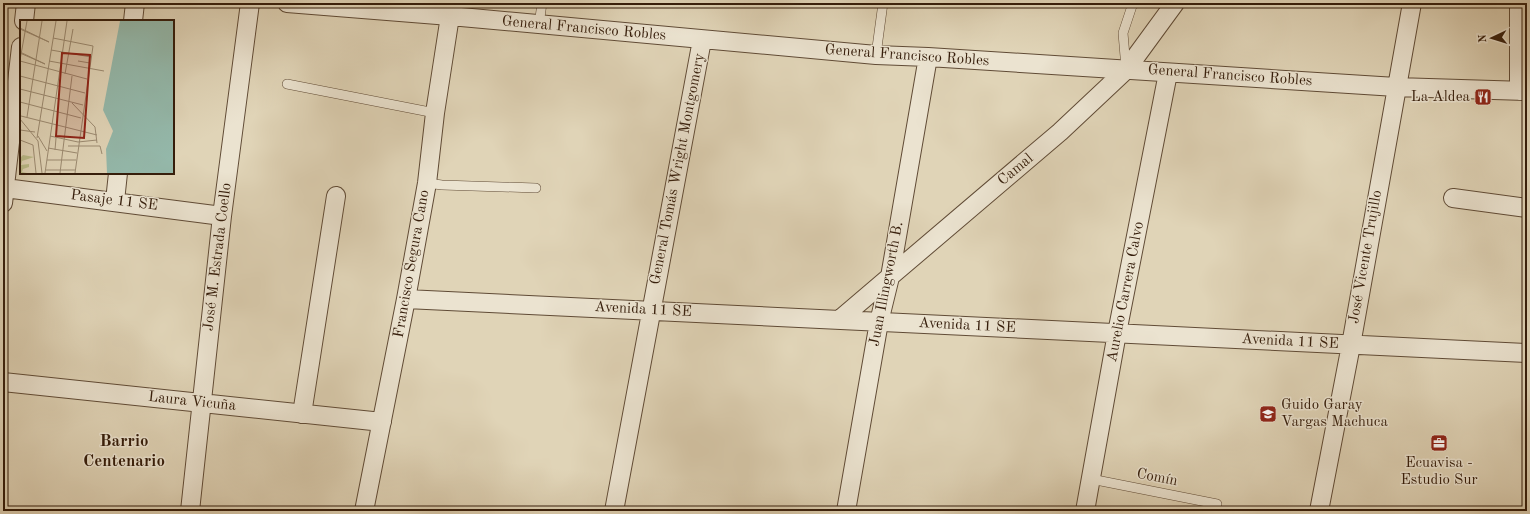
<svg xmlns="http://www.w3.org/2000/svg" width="1530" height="514" viewBox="0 0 1530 514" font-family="'Old Standard TT',serif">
	<rect width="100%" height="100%" fill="#e0d4b7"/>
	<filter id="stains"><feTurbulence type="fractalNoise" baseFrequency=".005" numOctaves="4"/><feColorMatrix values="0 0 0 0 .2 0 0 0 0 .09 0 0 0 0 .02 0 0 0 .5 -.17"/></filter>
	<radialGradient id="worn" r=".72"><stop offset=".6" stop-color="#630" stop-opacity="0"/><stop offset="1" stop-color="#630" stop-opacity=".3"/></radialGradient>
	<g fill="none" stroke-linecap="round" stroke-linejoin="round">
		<g stroke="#604b36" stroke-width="10">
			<path id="lane" d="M450,16L451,3
				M539,25L542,3
				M876,55L883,3
				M1126,68L1123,33L1133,3
				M287,84L435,113
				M427,183L442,185L536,188
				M1091,479L1217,504"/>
		</g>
		<g stroke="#604b36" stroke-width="20">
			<path id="street" d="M287,3L450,16L876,55L928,57L1396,87L1527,91
				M1519,3V91
				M24,21L26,3
				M133,21L135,3
				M5,188L222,216
				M1453,198L1527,208
				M115,201L118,173
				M3,203L21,47
				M406,299L1527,353
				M839,320L1060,132L1126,70L1175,3
				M3,382L382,422
				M302,414L336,196
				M190,511L222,216L250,3
				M364,511L406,299L427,183L435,113L450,16
				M614,511L702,40
				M846,511L879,322L890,277L928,57
				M1085,511L1117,333L1168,73
				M1319,511L1351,345L1412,3"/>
		</g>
		<use href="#lane" stroke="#ebe3d0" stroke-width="9"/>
		<use href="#street" stroke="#ebe3d0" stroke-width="18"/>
	</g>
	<defs>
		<g id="restaurant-square" transform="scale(0.9)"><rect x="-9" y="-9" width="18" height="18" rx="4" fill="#8f2418" stroke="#ebe3d0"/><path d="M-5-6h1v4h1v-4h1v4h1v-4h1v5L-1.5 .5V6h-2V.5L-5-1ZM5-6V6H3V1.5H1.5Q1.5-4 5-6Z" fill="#fff"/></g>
		<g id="school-square" transform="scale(0.9)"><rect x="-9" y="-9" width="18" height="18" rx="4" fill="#8f2418" stroke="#ebe3d0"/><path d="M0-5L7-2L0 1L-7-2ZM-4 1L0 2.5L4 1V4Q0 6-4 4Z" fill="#fff"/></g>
		<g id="office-square" transform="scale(0.9)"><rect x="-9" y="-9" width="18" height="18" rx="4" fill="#8f2418" stroke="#ebe3d0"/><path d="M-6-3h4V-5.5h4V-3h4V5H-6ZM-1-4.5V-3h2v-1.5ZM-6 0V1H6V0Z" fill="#fff"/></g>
	</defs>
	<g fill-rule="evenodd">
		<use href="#restaurant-square" x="1483" y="97"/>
		<use href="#school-square" x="1268" y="414"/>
		<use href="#office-square" x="1439" y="443"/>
	</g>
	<g text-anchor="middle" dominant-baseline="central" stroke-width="3" stroke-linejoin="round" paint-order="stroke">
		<g font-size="15" fill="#351d0b" stroke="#ebe3d0">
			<text transform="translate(584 29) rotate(5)">General Francisco Robles</text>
			<text transform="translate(907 56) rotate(4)">General Francisco Robles</text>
			<text transform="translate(1230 76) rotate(4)">General Francisco Robles</text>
			<text transform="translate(678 169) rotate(-79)">General Tomás Wright Montgomery</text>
			<text transform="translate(1016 170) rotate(-40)">Camal</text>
			<text transform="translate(114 201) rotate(7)">Pasaje 11 SE</text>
			<text transform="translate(218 257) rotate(-83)">José M. Estrada Coello</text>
			<text transform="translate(1366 257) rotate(-80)">José Vicente Trujillo</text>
			<text transform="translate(412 264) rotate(-80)">Francisco Segura Cano</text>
			<text transform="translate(887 284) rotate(-79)">Juan Illingworth B.</text>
			<text transform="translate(1126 292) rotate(-79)">Aurelio Carrera Calvo</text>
			<text transform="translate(643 310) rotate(3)">Avenida 11 SE</text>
			<text transform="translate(967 326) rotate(3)">Avenida 11 SE</text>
			<text transform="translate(1290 342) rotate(3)">Avenida 11 SE</text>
			<text transform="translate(192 402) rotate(6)">Laura Vicuña</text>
			<text transform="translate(1157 478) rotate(11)">Comín</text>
		</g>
		<g font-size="15" fill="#351d0b" stroke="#ebe3d0" text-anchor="end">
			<text x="1470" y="97">La Aldea</text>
			<text x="1281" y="405" text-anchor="start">Guido Garay<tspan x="1281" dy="17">Vargas Machuca</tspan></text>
			<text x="1439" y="463" text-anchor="middle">Ecuavisa -<tspan x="1439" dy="17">Estudio Sur</tspan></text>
		</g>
		<g font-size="17" font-weight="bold" fill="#351d0b" stroke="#ebe3d0">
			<text x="124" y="441">Barrio<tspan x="124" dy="20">Centenario</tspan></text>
		</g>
	</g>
	<g transform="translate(20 20)">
		<rect width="154" height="154" fill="#e0d4b7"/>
		<path d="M3,135L14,137L2,141L1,145L9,144V147L3,149L2,152L7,153H0V138Z" fill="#babb89"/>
		<path d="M100,1H154V153H87L86,129L93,111L83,90Z" fill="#94b8aa"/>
		<path fill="none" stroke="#9c8b72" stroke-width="1" d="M0,8L29,22L0,9M33,18L73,26L55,153M31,30L71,37M0,32L25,44L0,33M0,40L7,1M0,41L67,59M29,41L84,51M58,41L70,43M45,54L53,9M0,56L65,73M0,69L63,85M0,82L61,98M52,83L75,107L77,123M1,96L77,115M7,97L22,1M0,99L18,121L22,153M0,110L15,112M18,116L27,131M30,116L58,122L77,120M17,118L36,1M0,120L13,125L16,153M48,126H80L82,134M28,128L57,133M35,130L36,118M27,140H56M26,150H55M25,153L47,1M40,153L52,56"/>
		<path fill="#8f2418" fill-opacity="0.15" stroke="#8f2418" stroke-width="2" d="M42,33L70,35L64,118L36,116Z"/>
		<rect width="154" height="154" fill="none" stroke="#351d0b" stroke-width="2"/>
	</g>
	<rect width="1530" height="514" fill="none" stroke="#e0d4b7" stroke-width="16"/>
	<rect x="4" y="4" width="1522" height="506" fill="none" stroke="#351d0b" stroke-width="2"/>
	<rect x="8" y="8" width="1514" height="498" fill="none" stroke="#351d0b"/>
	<g transform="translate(1492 38) rotate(266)" stroke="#ebe3d0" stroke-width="3" paint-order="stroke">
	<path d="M0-3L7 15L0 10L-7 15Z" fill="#351d0b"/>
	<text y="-6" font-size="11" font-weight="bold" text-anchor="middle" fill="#351d0b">N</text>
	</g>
	<rect width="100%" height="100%" filter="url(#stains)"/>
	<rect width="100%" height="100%" fill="url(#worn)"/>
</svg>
